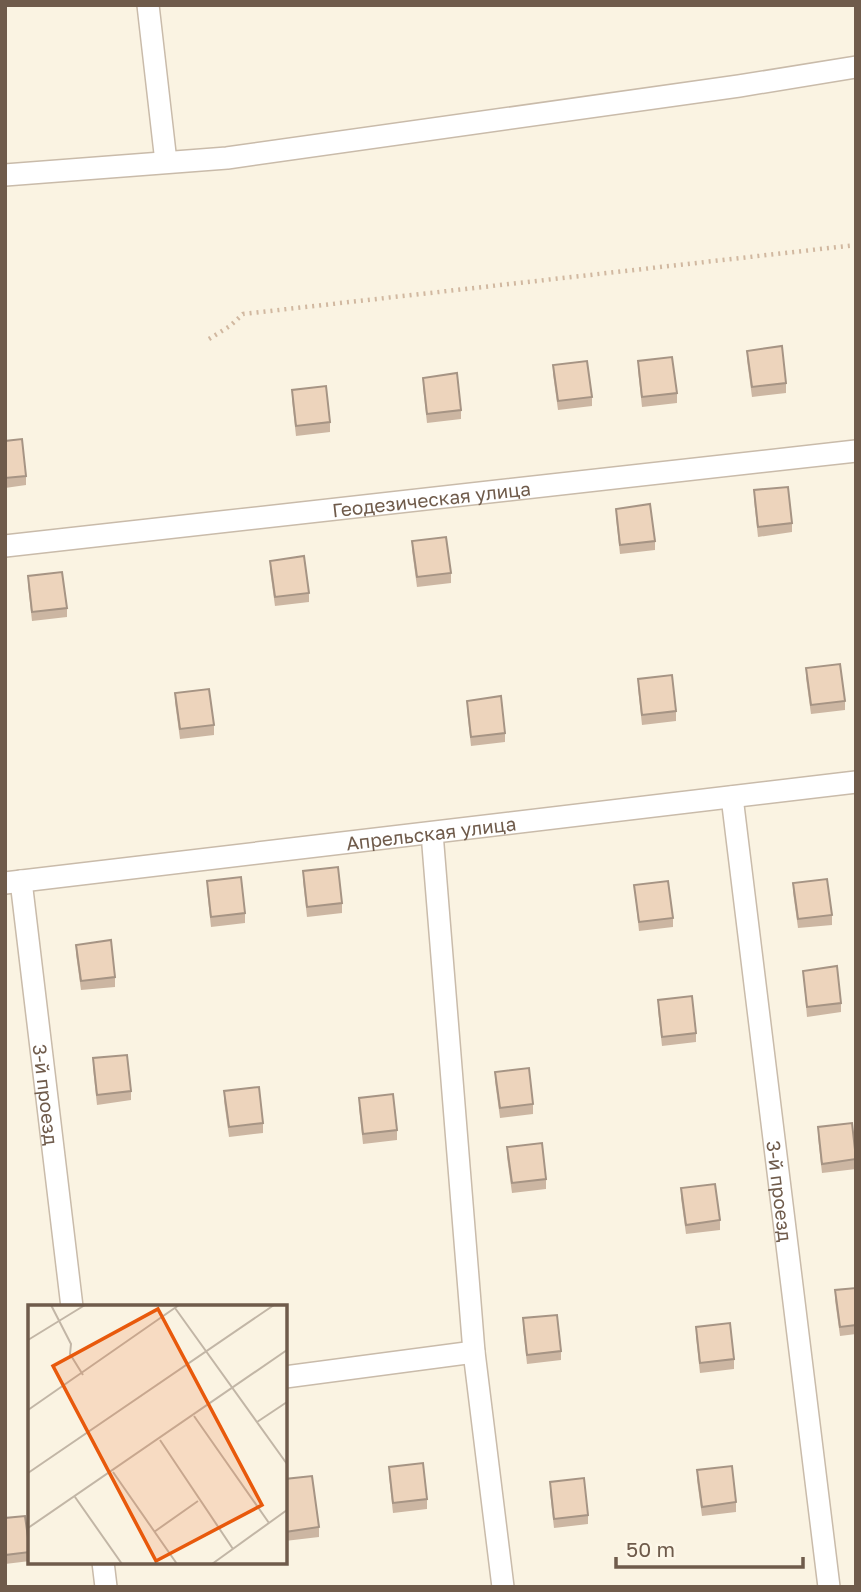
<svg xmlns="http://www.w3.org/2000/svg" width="861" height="1592" viewBox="0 0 861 1592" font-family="'Golos Text',sans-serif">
	<rect width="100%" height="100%" fill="#faf3e2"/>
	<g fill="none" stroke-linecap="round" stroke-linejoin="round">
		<g stroke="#c9bbaa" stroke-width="24">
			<g id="street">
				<path d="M148,5L166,162"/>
				<path d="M5,175L227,158L739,86L856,67"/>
				<path id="s1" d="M5,546L856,451"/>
				<path id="s2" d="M732,797L829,1587"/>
				<path d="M432,833L474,1352L503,1587"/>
				<path id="s3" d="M21,881L72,1307"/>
				<path id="s4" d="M5,883L856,782"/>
				<path d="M285,1377L474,1352"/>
				<path d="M103,1562L106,1587"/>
			</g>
		</g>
		<path stroke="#d1b8a0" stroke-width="4.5" stroke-dasharray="2 5" stroke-linecap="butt" d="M209,339L230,326L243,314L856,245"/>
		<use href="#street" stroke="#fff" stroke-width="21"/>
	</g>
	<path fill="#ccb6a2" d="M747,351L786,383V393L752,397L747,360Z
		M638,361L677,393V403L642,407L638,370Z
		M553,365L592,397V406L558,410L553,374Z
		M423,378L461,410V419L427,423L423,387Z
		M292,390L330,422V432L296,436L292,400Z
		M5,441L26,476V485L5,488Z
		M754,490L792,523V532L758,537L754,500Z
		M616,509L655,541V550L620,554L616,518Z
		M412,541L451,573V583L417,587L412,550Z
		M270,561L309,593V602L275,606L270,570Z
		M28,576L67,608V617L32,621L28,585Z
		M806,668L845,701V710L811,714L806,678Z
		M638,679L676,711V721L642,725L638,688Z
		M175,693L214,725V735L180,739L175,702Z
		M467,701L505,733V742L471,746L467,710Z
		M303,871L342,903V913L307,917L303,881Z
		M207,881L245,913V923L211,927L207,890Z
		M793,883L832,915V925L798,928L793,892Z
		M634,885L673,918V927L639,931Z
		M76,945L115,977V987L81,990L76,954Z
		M803,971L841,1003V1012L807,1017Z
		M658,1000L696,1033V1042L662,1046L658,1010Z
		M93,1058L131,1091V1100L97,1105L93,1068Z
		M495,1072L533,1104V1114L500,1118L495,1081Z
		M224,1091L263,1123V1133L229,1137L224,1101Z
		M359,1098L397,1130V1140L363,1144L359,1108Z
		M818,1127L856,1152V1169L822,1173L818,1137Z
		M507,1147L546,1179V1189L512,1193L507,1157Z
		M681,1188L720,1220V1230L686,1234L681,1198Z
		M856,1288V1334L840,1336L835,1300V1290Z
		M523,1318L561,1351V1360L527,1364L523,1328Z
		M696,1327L734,1359V1369L700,1373L696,1337Z
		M389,1467L427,1499V1509L393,1513L389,1476Z
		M697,1470L736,1502V1512L702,1516L697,1480Z
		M285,1479L319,1527V1537L285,1541Z
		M550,1482L588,1515V1524L554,1528L550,1492Z
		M5,1518L30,1552V1561L5,1564Z"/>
	<path fill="#edd4bc" stroke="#a69484" stroke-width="2" d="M782,346L786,383L752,387L747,351Z
		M672,357L677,393L642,397L638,361Z
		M587,361L592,397L558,401L553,365Z
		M457,373L461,410L427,414L423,378Z
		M326,386L330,422L296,426L292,390Z
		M22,439L26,476L5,478V441Z
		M788,487L792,523L758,527L754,490Z
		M650,504L655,541L620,545L616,509Z
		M446,537L451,573L417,577L412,541Z
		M304,556L309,593L275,597L270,561Z
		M62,572L67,608L32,612L28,576Z
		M840,664L845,701L811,705L806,668Z
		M672,675L676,711L642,715L638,679Z
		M209,689L214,725L180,729L175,693Z
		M501,696L505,733L471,737L467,701Z
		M338,867L342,903L307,907L303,871Z
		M241,877L245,913L211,917L207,881Z
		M827,879L832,915L798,919L793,883Z
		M668,881L673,918L639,922L634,885Z
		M111,940L115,977L81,981L76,945Z
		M837,966L841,1003L807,1007L803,971Z
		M692,996L696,1033L662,1037L658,1000Z
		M127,1055L131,1091L97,1095L93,1058Z
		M529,1068L533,1104L500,1108L495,1072Z
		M259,1087L263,1123L229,1127L224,1091Z
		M393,1094L397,1130L363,1134L359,1098Z
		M852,1123L856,1159L822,1164L818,1127Z
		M542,1143L546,1179L512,1183L507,1147Z
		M715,1184L720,1220L686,1225L681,1188Z
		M856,1288V1325L840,1327L835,1290Z
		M557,1315L561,1351L527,1355L523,1318Z
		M730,1323L734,1359L700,1363L696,1327Z
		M423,1463L427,1499L393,1503L389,1467Z
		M732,1466L736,1502L702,1507L697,1470Z
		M312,1476L319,1527L285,1532V1479Z
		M584,1478L588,1515L554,1519L550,1482Z
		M25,1516L30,1552L5,1555V1518Z"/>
	<g text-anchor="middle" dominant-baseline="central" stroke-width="6" stroke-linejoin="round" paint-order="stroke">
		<g font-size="19" fill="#6f5b4b" stroke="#fdf7e8">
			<text stroke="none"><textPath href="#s1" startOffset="429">Геодезическая улица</textPath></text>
			<text stroke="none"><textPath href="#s4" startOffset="429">Апрельская улица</textPath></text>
			<text stroke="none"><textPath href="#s3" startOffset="215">3-й проезд</textPath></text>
			<text stroke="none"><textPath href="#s2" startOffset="397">3-й проезд</textPath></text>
		</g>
	</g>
	<g transform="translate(28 1305)">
		<rect width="259" height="259" fill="#faf3e2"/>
		<path fill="none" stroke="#c2b6a6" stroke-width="2" d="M23,0L43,39L42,49L55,70M147,3L259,159M0,35L57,0M0,105L151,0M166,111L241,218M229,117L259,97M132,135L205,244M85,167L149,259M0,168L246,0M47,192L94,259M0,223L259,45M126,227L170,196M184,259L259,205"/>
		<path fill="#e8590c" fill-opacity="0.15" stroke="#e8590c" stroke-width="3.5" d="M130,4L234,200L128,256L25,61Z"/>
		<rect width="259" height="259" fill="none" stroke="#6f5b4b" stroke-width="3.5"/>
	</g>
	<rect width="861" height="1592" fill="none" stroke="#6f5b4b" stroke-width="14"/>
	<path d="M616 1557v10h187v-10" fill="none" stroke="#6f5b4b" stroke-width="3.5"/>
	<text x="626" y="1557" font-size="21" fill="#6f5b4b" stroke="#fdf7e8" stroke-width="5" paint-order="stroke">50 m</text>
</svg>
